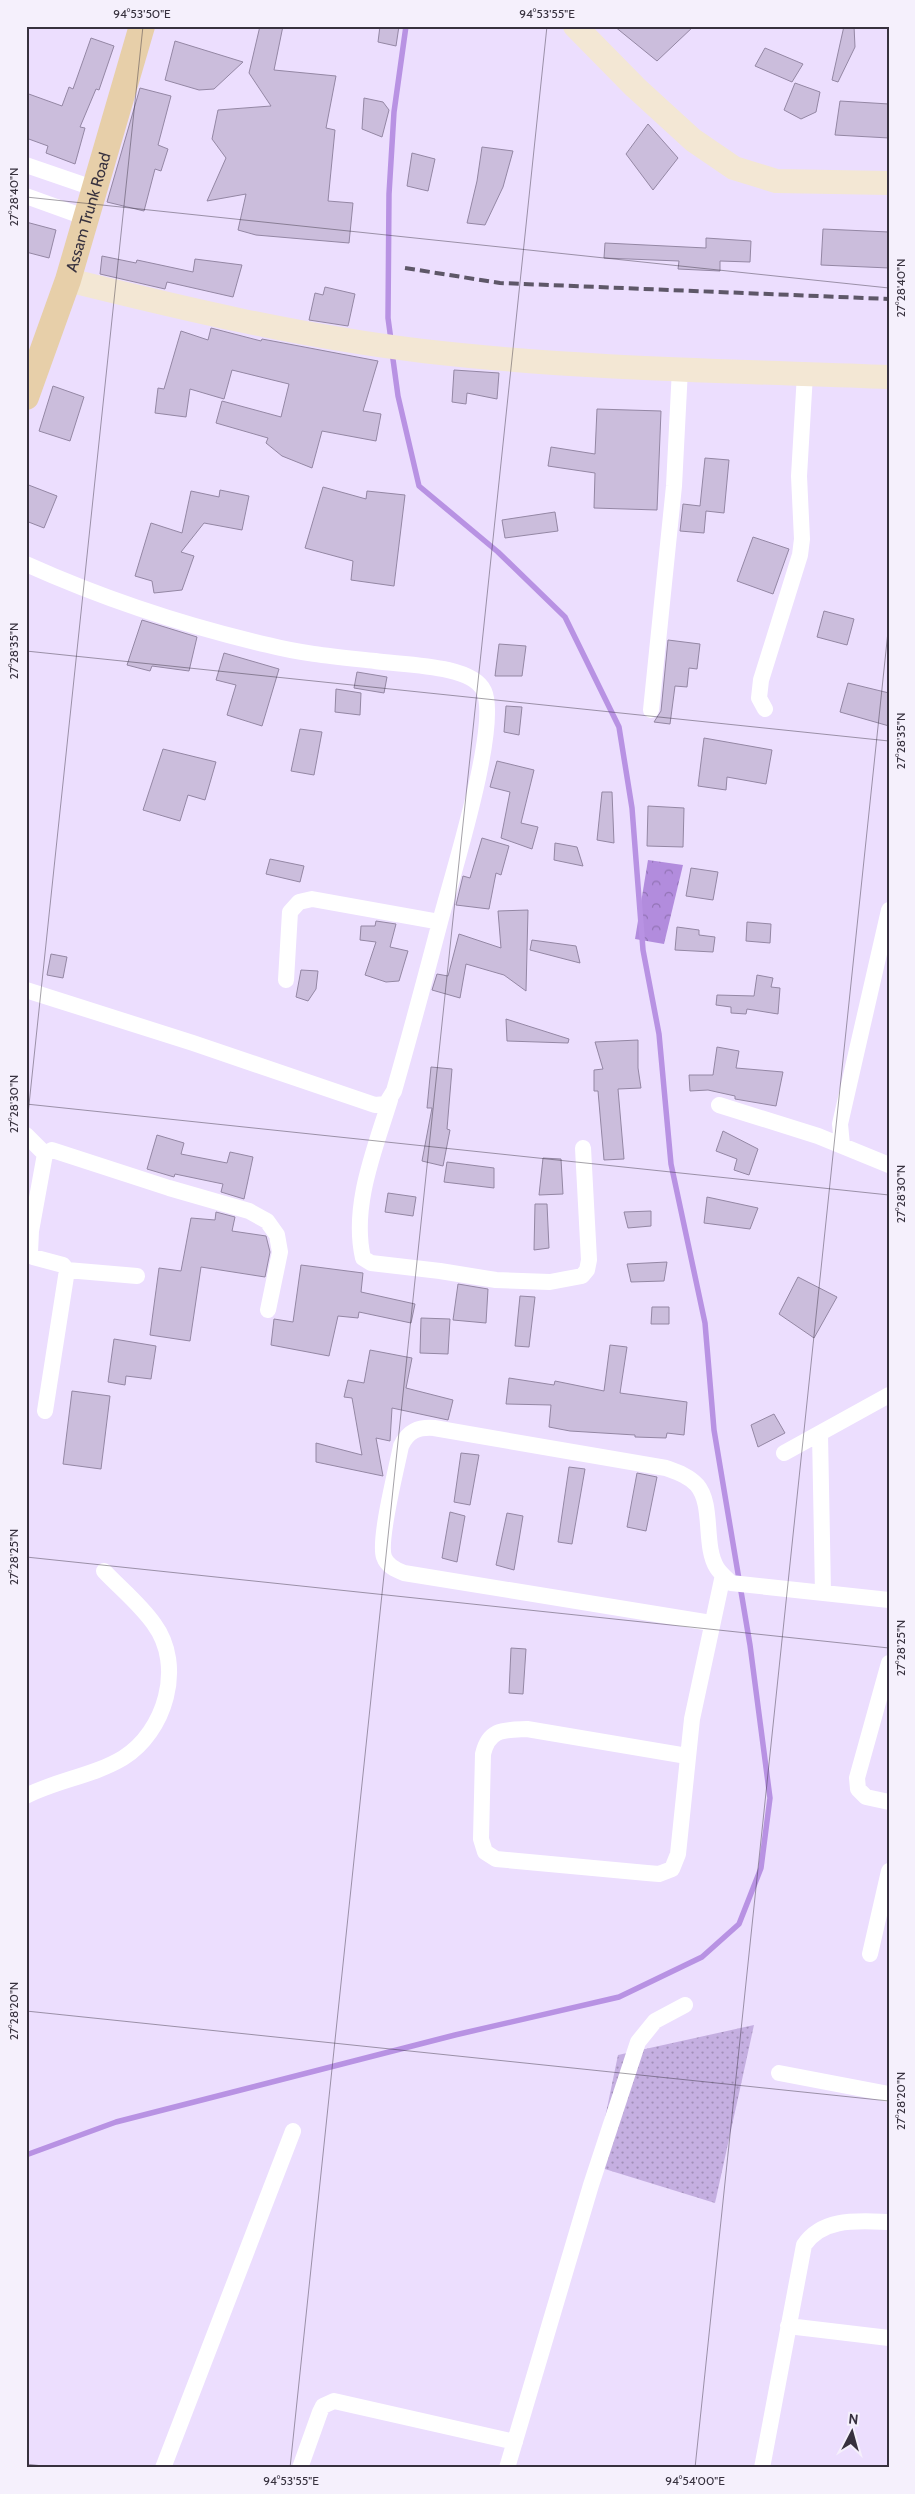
<svg xmlns="http://www.w3.org/2000/svg" width="915" height="2494" viewBox="0 0 915 2494" font-family="Cabin,sans-serif">
	<defs>
		<pattern id="forest-crowns" width="20" height="18" patternUnits="userSpaceOnUse" patternTransform="scale(1.25)"><rect width="20" height="18" fill="#b28cdd"/><path d="M2 6a3 3 0 1 1 6 0M12 15a3 3 0 1 1 6 0" fill="none" stroke="#9273b5"/></pattern>
		<pattern id="park-dots" width="8" height="8" patternUnits="userSpaceOnUse" patternTransform="scale(1.25)"><rect width="8" height="8" fill="#c5afe1"/><path d="M2 2h.1M6 6h.1" fill="none" stroke="#a18fb8" stroke-width="1.8" stroke-linecap="round"/></pattern>
	</defs>
	<rect width="100%" height="100%" fill="#ecdefe"/>
	<path fill="url(#forest-crowns)" d="M648,860L683,865L664,944L635,939Z"/>
	<path fill="url(#park-dots)" d="M754,2025L715,2203L595,2166L618,2055Z"/>
	<g fill="none" stroke-linecap="round" stroke-linejoin="round">
		<path stroke="#b892e3" stroke-width="5.5" d="M391,340L388,318L389,194L394,112L406,26
			M26,2155L116,2122L455,2035L619,1997L702,1957L739,1924L761,1868L770,1798L750,1645L714,1430L705,1323L671,1164L659,1034L643,950L632,808L619,727L565,617L498,552L419,486L398,396L392,352"/>
	</g>
	<path fill="#cbbddc" stroke="#9487a4" d="M260,26H283L274,70L336,76L326,128L335,130L328,201L353,203L349,243L256,235L238,230L246,194L207,201L226,158L212,139L218,110L271,106L249,73Z
		M380,26H399L396,46L378,42Z
		M614,26H694L657,61Z
		M844,26H854L855,47L838,82L832,80Z
		M91,38L114,46L99,90L96,89L80,127L85,128L75,164L46,153L48,146L26,138V93L62,106L69,87L73,89Z
		M175,41L243,62L214,89L199,90L165,80Z
		M765,48L803,64L792,82L755,66Z
		M795,83L820,92L816,112L801,119L784,110Z
		M140,88L171,96L158,145L168,149L161,171L155,169L144,211L107,202Z
		M364,98L383,102L389,110L382,137L362,129Z
		M840,101L889,104V138L835,135Z
		M648,124L678,158L653,190L626,154Z
		M482,147L513,151L503,187L485,225L467,223L477,181Z
		M412,153L435,159L428,191L407,186Z
		M26,222L56,230L49,258L26,252Z
		M823,229L889,232V268L821,265Z
		M706,238L751,241L750,262L720,261V271L678,269L679,261L604,258L605,243L706,248Z
		M102,256L136,263L137,260L193,272L195,259L242,265L233,297L167,282L165,289L100,274Z
		M325,287L355,294L348,326L309,320L315,293L323,295Z
		M211,328L261,341L262,339L378,361L363,411L381,414L376,441L322,431L312,468L282,456L266,443L268,438L216,423L222,401L281,417L289,384L232,370L224,399L190,389L186,417L155,413L158,388L164,389L181,331L208,340Z
		M454,370L499,373L497,399L467,393L466,404L452,402Z
		M53,386L84,397L70,441L39,431Z
		M597,409L661,411L657,510L594,508L595,473L548,466L551,447L595,454Z
		M705,458L729,460L724,513L706,511L704,533L680,531L683,504L700,506Z
		M26,484L57,496L44,528L26,521Z
		M323,487L366,499L367,491L405,495L394,586L351,580L353,561L305,548Z
		M220,490L249,496L242,530L204,523L181,552L194,556L182,590L154,593L152,581L135,576L151,523L182,533L191,491L219,497Z
		M555,512L558,531L505,538L502,520Z
		M753,537L789,549L773,594L737,581Z
		M824,611L854,619L847,645L817,637Z
		M142,620L197,637L189,671L152,666L150,671L127,665Z
		M668,640L700,644L697,669L689,668L687,687L675,686L670,724L654,722L661,711Z
		M499,644L526,646L522,676H495Z
		M224,653L279,669L262,726L227,715L236,685L216,680Z
		M357,672L387,677L384,693L354,688Z
		M848,683L889,693V726L840,712Z
		M336,689L361,693L360,715L335,712Z
		M506,706L522,707L519,735L504,732Z
		M300,729L322,732L314,775L291,771Z
		M704,738L772,750L766,784L727,777L726,790L698,786Z
		M163,749L216,762L205,800L188,795L180,821L143,810Z
		M497,761L534,770L521,823L538,827L532,849L501,838L510,792L490,787Z
		M602,792H612L614,843L597,840Z
		M648,806L684,808L683,847L647,846Z
		M482,838L509,846L501,875L496,873L489,909L456,905L463,876L470,878Z
		M555,843L577,847L583,866L554,860Z
		M270,859L304,866L300,882L266,874Z
		M691,868L718,872L713,900L686,896Z
		M528,910L526,991L504,975L466,964L460,998L432,990L437,974L448,976L459,934L501,948L498,911Z
		M376,921L396,924L390,947L408,951L399,981L386,982L365,975L376,942L360,940L361,926H375Z
		M747,922L771,924L770,943L746,941Z
		M677,927L699,930V935L715,937L713,952L675,950Z
		M532,940L576,946L580,963L530,950Z
		M51,954L67,957L63,978L47,975Z
		M301,970L318,971L316,989L308,1001L296,997Z
		M757,975L773,978L771,987L780,988L778,1014L747,1009L746,1014L731,1013V1007L716,1005L717,995L754,996Z
		M506,1019L569,1039L568,1043L507,1041Z
		M638,1040V1068L641,1088L618,1089L624,1159L604,1160L598,1091H594V1070L603,1069L595,1042Z
		M717,1047L739,1051L736,1068L783,1072L776,1106L735,1099V1096L708,1090L690,1091L689,1075H713Z
		M431,1067L452,1069L447,1129L450,1130L443,1166L422,1161L432,1108H427Z
		M723,1131L758,1149L749,1175L734,1170L737,1159L716,1151Z
		M157,1135L184,1143L181,1154L227,1163L230,1152L253,1157L244,1199L221,1192L223,1184L175,1174L174,1177L147,1169Z
		M543,1158L561,1159L563,1194L539,1195Z
		M447,1162L494,1168V1188L444,1182Z
		M388,1193L416,1197L413,1216L385,1212Z
		M707,1197L758,1208L750,1229L704,1223Z
		M535,1204H547L549,1248L534,1250Z
		M651,1211V1226L628,1228L624,1212Z
		M216,1212L235,1217L232,1231L266,1236L270,1252L265,1277L201,1267L190,1341L150,1335L159,1268L181,1271L191,1218L215,1220Z
		M667,1262L664,1281L631,1282L627,1264Z
		M301,1265L363,1273L361,1292L415,1304L411,1323L359,1312L358,1318L338,1316L329,1356L271,1345L274,1319L293,1322Z
		M798,1277L837,1297L814,1338L779,1314Z
		M458,1284L488,1289L486,1323L453,1320Z
		M520,1296L535,1297L529,1347L515,1346Z
		M652,1307H669V1324H651Z
		M421,1318L450,1319L448,1354L420,1353Z
		M114,1339L156,1346L151,1379L126,1376L125,1385L108,1382Z
		M610,1345L627,1347L620,1393L687,1402L684,1435L667,1433L666,1438L635,1437V1435L570,1431L549,1427L551,1405L506,1404L509,1378L554,1385L555,1381L604,1391Z
		M370,1350L412,1358L406,1388L453,1400L448,1420L392,1408L390,1441L376,1438L383,1476L316,1462V1443L362,1455L352,1398L344,1397L348,1380L364,1383Z
		M72,1391L110,1396L101,1469L63,1464Z
		M774,1414L785,1433L758,1447L751,1425Z
		M461,1453L479,1455L470,1505L454,1502Z
		M569,1467L585,1469L572,1544L558,1542Z
		M637,1473L657,1477L646,1531L627,1527Z
		M450,1512L465,1516L457,1562L442,1558Z
		M507,1513L523,1516L514,1570L496,1565Z
		M511,1648L526,1649L523,1694L509,1693Z"/>
	<g fill="none" stroke-linecap="round" stroke-linejoin="round">
		<path stroke="#fff" stroke-width="16" d="M26,165L96,189
			M26,196L87,218
			M26,564C104,599 186,626 268,645C303,654 339,657 375,661C400,665 472,664 484,691C500,726 451,879 440,922C425,979 410,1035 394,1091L386,1104L375,1105L193,1043L26,990
			M765,709L759,698L761,680L800,555L802,539L799,476L805,374
			M651,710L674,486L680,369
			M286,980L290,912L299,902L312,899L440,922
			M390,1100C375,1149 351,1206 363,1258L371,1263L440,1271L496,1280L550,1282L582,1276L587,1270L589,1260L583,1148
			M719,1105L818,1136L889,1165
			M26,1135L45,1154L31,1231L30,1253L33,1257L63,1265L67,1270L45,1411
			M842,1145L840,1124L889,910
			M45,1154L52,1150L169,1188L249,1211L267,1221L277,1235L280,1252L268,1310
			M67,1270L137,1276
			M820,1434L823,1593
			M784,1453L889,1395
			M711,1623L404,1573C396,1570 387,1566 384,1557C378,1540 397,1467 401,1446C408,1431 418,1427 434,1428L666,1468C677,1472 689,1476 697,1485C714,1505 703,1546 717,1568C721,1574 726,1578 731,1583L889,1600
			M889,1663L857,1778L858,1789L866,1797L889,1802
			M687,1756L527,1729C505,1730 489,1728 483,1754L481,1839L485,1852L496,1859L647,1873L659,1874L672,1869L678,1854L692,1719L723,1575
			M26,1796C57,1780 93,1776 123,1758C165,1732 185,1666 154,1624C140,1604 120,1588 104,1571
			M870,1954L889,1871
			M779,2073L889,2094
			M788,2326L889,2338
			M163,2468L293,2131
			M300,2468L320,2412L323,2406L334,2401L515,2442
			M507,2468L591,2185L638,2042L655,2021L685,2005
			M762,2468L804,2245C823,2217 858,2221 889,2222"/>
		<path stroke="#f3e7d4" stroke-width="24" d="M575,26L635,87L693,140L734,168L776,181L889,183
			M68,280C185,309 303,337 423,351C578,369 734,371 889,377"/>
		<path stroke="#e7cfa9" stroke-width="26" id="s1" d="M26,397L68,280L142,26"/>
		<path stroke="#5e5768" stroke-width="4" stroke-dasharray="10 5" stroke-linecap="butt" d="M405,268L500,283L889,299"/>
	</g>
	<path fill="none" stroke="#37313e" stroke-width="1" stroke-opacity="0.45" d="M26,197L889,288M26,651L889,741M26,1104L889,1195M26,1133L143,26M26,1557L889,1648M26,2011L889,2101M26,2464L60,2468M290,2468L547,26M695,2468L889,622"/>
	<g text-anchor="middle" dominant-baseline="central" stroke-width="5" stroke-linejoin="round" paint-order="stroke">
		<g font-size="16" fill="#37313e" stroke="#f5f0fc">
			<text stroke="none"><textPath href="#s1" startOffset="195">Assam Trunk Road</textPath></text>
		</g>
	</g>
	<rect width="915" height="2494" fill="none" stroke="#f5f0fc" stroke-width="55"/>
	<g transform="translate(852 2432) rotate(6)" stroke="#f5f0fc" stroke-width="4" paint-order="stroke">
	<path d="M0-4L9 19L0 12L-9 19Z" fill="#37313e"/>
	<text y="-8" font-size="14" font-weight="bold" text-anchor="middle" fill="#37313e">N</text>
	</g>
	<rect x="28" y="28" width="860" height="2438" fill="none" stroke="#37313e" stroke-width="2"/>
	<g font-size="12" text-anchor="middle" fill="#37313e">
		<text x="142" y="18">94°53'50"E</text>
		<text x="547" y="18">94°53'55"E</text>
		<text transform="translate(14 197) rotate(-90)" y="4">27°28'40"N</text>
		<text transform="translate(901 288) rotate(-90)" y="4">27°28'40"N</text>
		<text transform="translate(14 651) rotate(-90)" y="4">27°28'35"N</text>
		<text transform="translate(901 741) rotate(-90)" y="4">27°28'35"N</text>
		<text transform="translate(14 1104) rotate(-90)" y="4">27°28'30"N</text>
		<text transform="translate(901 1194) rotate(-90)" y="4">27°28'30"N</text>
		<text transform="translate(14 1557) rotate(-90)" y="4">27°28'25"N</text>
		<text transform="translate(901 1648) rotate(-90)" y="4">27°28'25"N</text>
		<text transform="translate(14 2011) rotate(-90)" y="4">27°28'20"N</text>
		<text transform="translate(901 2101) rotate(-90)" y="4">27°28'20"N</text>
		<text x="291" y="2485">94°53'55"E</text>
		<text x="695" y="2485">94°54'00"E</text>
	</g>
</svg>
